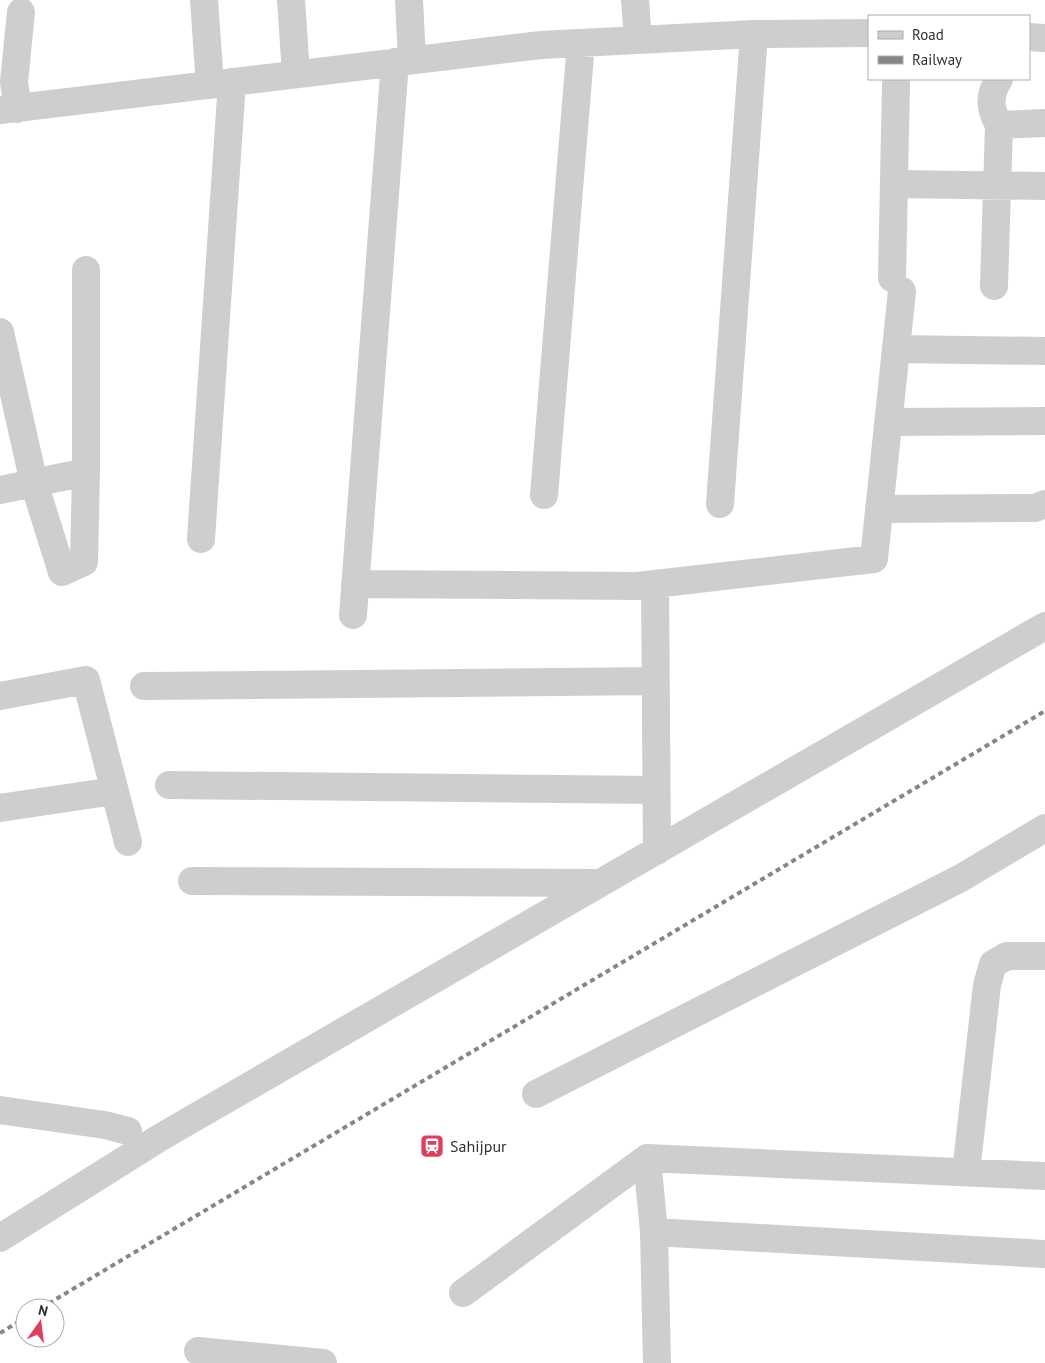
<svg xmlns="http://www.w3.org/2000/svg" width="1045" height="1363" viewBox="0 0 1045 1363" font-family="'PT Sans',sans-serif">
	<rect width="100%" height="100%" fill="#fff"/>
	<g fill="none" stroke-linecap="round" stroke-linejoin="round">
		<path stroke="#cecece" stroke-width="28" d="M204,0L210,85
			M291,0L296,74
			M409,0L412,60
			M635,0L638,40
			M1029,37L1045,38
			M18,109L14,82L21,12
			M0,110L541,45L754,34L869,33
			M999,125L1045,123
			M894,184L1045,186
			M892,278L896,84
			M994,286L999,125C989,108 989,95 999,79
			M0,332L34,483L62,572L84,562L86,472
			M896,349L1045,351
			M888,422L1045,421
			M0,490L86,472V270
			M544,495L581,43
			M720,504L754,34
			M879,509L1035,508L1045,504
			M201,539L232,82
			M355,584L637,586L874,559L902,291
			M655,584L657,851
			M353,615L395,62
			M144,686L655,681
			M0,696L86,680L128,842
			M169,785L656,790
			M0,808L114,791
			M192,881L599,883
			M536,1094L961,878L1045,828
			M0,1110L105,1125L128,1131
			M647,1158L1045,1176
			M966,1172L987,985L993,964L1007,956H1045
			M654,1232L1045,1254
			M0,1238L161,1137L1045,626
			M463,1293L647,1158L654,1232L657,1363
			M198,1351L323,1363"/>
		<path stroke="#868686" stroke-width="4" stroke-dasharray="5 4" stroke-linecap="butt" d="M41,1308L1045,711
			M0,1333L25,1318"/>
	</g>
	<defs>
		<g id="station-square" transform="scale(1.25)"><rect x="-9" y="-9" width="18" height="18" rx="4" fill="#dc4061" stroke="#fff"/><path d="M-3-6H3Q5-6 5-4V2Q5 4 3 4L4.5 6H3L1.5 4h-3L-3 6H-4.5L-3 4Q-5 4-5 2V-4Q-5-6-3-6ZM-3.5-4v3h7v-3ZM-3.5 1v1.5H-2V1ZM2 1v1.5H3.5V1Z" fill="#fff"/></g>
	</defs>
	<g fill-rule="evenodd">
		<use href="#station-square" x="432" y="1146"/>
	</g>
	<g text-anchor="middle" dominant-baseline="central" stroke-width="5" stroke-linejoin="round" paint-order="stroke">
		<g font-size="16" fill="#313131" stroke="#fff" text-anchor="start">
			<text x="450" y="1146">Sahijpur</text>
		</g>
	</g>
	<rect x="868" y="15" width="162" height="65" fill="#ffffff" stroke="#adadad"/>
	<rect x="878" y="31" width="25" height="8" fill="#cecece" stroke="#adadad"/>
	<text x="912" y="40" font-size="15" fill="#313131">Road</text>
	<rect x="878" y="56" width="25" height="8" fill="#868686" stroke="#adadad"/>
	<text x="912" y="65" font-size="15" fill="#313131">Railway</text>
	<g transform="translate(40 1323) rotate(14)"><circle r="24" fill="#ffffff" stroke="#adadad"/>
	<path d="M0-4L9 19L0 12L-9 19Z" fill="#dc4061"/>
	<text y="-8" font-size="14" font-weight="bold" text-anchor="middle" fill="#313131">N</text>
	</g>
</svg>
